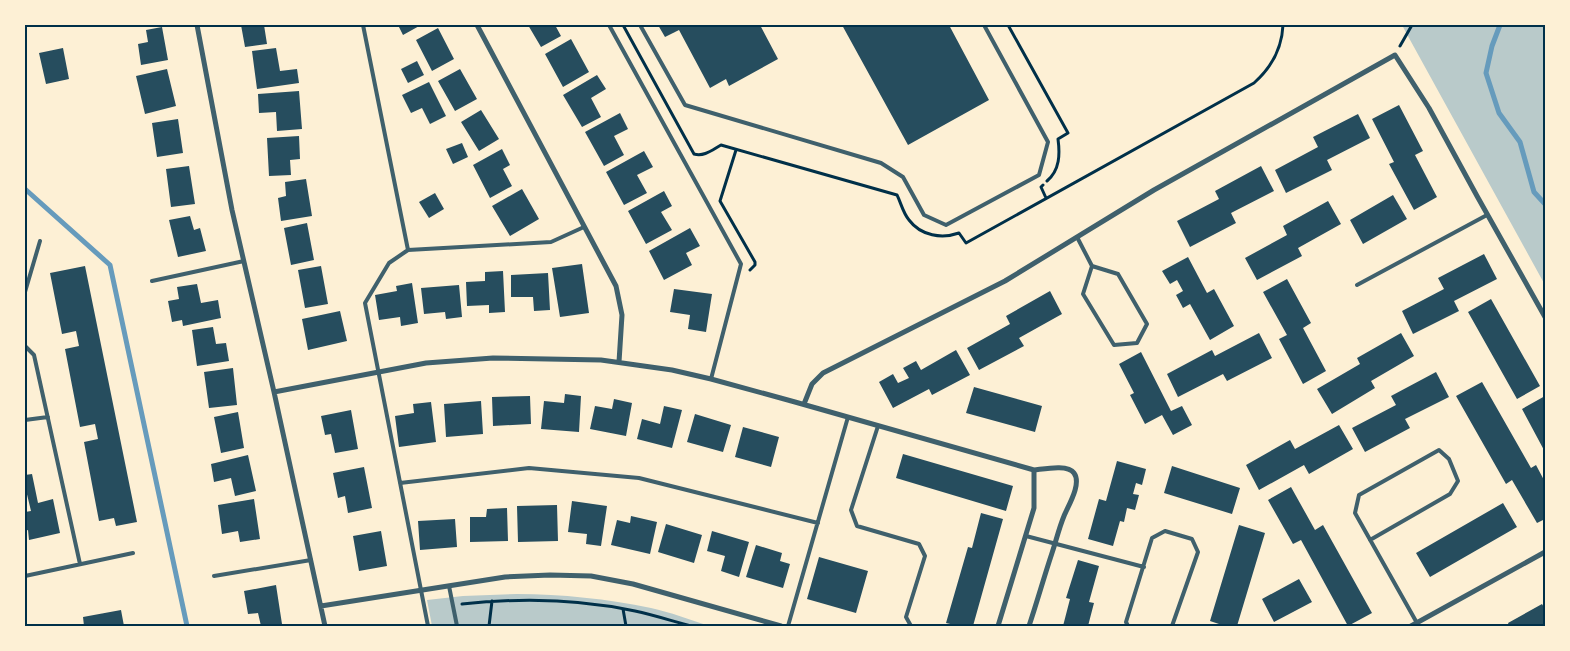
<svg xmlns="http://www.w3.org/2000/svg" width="1570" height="651" viewBox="0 0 1570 651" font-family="'DM Sans',sans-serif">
	<rect width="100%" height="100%" fill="#fdf0d5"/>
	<path fill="#b9caca" d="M1402,25H1545V285L1409,38Z
		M517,594C562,594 607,599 651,608C670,612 690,620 710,626H432L427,600L463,596Z"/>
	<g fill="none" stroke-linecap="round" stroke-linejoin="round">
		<path stroke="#669bbc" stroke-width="5" d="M1500,25L1492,46L1486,73L1499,113L1520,142L1534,192L1545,204
			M25,189L110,265L187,626"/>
	</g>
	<path fill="#264d5e" d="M241,25H264L267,44L245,47Z
		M398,25H421L403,35Z
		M528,25H555L561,36L541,47Z
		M658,25H760L778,59L729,86L726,79L710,88L679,30L665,37Z
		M842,25H949L989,100L908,145Z
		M162,27L168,60L141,65L138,44L148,42L146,30Z
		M438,28L454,59L432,71L416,40Z
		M571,39L589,72L563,87L545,54Z
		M63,48L69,79L46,84L39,53Z
		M276,48L280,71L297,69L299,83L257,89L252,51Z
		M417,61L424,75L408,83L401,69Z
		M167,69L176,106L145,114L136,76Z
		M460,69L477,99L455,111L438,81Z
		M597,75L606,89L591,98L601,117L582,127L563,95Z
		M429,82L446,116L430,124L422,108L411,113L402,95Z
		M299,91L302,129L277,131L276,112L259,113L258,94Z
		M1399,105L1423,151L1415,155L1437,197L1414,210L1389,164L1394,162L1372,119Z
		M481,110L499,139L479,151L461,122Z
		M620,113L628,129L614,136L624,155L604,166L585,132Z
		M1358,114L1370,138L1327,160L1332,170L1286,193L1275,170L1318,147L1313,137Z
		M178,119L183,153L157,157L152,123Z
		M299,136L300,159L290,160L291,175L269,176L267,138Z
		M462,143L468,157L453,164L446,149Z
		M502,149L510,165L503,169L512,186L490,198L473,165Z
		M644,151L653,167L637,175L647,193L624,205L606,172Z
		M189,166L195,204L171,207L166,169Z
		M1261,166L1274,191L1231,213L1236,223L1190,247L1177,221L1219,199L1215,191Z
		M306,179L312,216L281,221L278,198L286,196L285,182Z
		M522,189L539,219L510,236L492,206Z
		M664,191L672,206L661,212L672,230L646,244L628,211Z
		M435,193L444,209L429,218L419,202Z
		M1393,195L1407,219L1363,244L1350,220Z
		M1328,201L1341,224L1298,248L1302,256L1257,280L1245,258L1287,235L1283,226Z
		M190,216L194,230L200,228L206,251L178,257L169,220Z
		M307,223L314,260L291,265L284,228Z
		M690,228L700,246L686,253L692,265L664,280L649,251Z
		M1484,254L1497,279L1454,301L1459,311L1413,334L1402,311L1444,289L1438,278Z
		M1188,257L1207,293L1214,289L1234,326L1210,340L1190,304L1183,308L1176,295L1183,291L1177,280L1170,284L1162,271Z
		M582,264L589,313L560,317L552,268Z
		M85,266L137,522L116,526L114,518L99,521L84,442L98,439L95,424L80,427L65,349L79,346L76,331L62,334L50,273Z
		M321,266L328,304L305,308L298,270Z
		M503,271L505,312L489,313V305L467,306L466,282L485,281V272Z
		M548,273L550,310L534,311L533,297H511V275Z
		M1287,279L1311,323L1303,328L1326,371L1303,384L1279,339L1287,335L1263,292Z
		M412,283L418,323L401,326L400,317L379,320L375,295L397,291L396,286Z
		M197,284L201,303L218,300L221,318L183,326L182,320L172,322L168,301L179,299L177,287Z
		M459,285L462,317L446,319L445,312L424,314L421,288Z
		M674,289L712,294L706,332L688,329L690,315L670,312Z
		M1050,291L1062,314L1019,338L1024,346L979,370L967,348L1010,324L1006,316Z
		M1491,299L1540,386L1517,399L1468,312Z
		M340,311L347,341L308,350L302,319Z
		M213,327L216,344L226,343L229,361L197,366L192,330Z
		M1259,333L1272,358L1227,381L1223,374L1178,397L1167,374L1212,350L1215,356Z
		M1401,333L1414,356L1371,381L1375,388L1332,414L1317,389L1360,364L1357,358Z
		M956,350L970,375L932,395L929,389L893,408L879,382L893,374L898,383L909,378L903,368L916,361L921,370Z
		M1141,352L1171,411L1182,406L1192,425L1173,435L1162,415L1145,424L1130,395L1134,393L1119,364Z
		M233,368L237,405L209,408L204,372Z
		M1436,372L1449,397L1405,419L1410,428L1365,452L1352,428L1396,405L1391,396Z
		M1482,382L1531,468L1536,465L1545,482V519L1537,523L1512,480L1506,484L1456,396Z
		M974,387L1042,406L1035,432L966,413Z
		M565,394L581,396L579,432L541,429L544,401L564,403Z
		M530,396L531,424L493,426L492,397Z
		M1545,396V452L1522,409Z
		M614,399L632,403L626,436L590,429L595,406L612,409Z
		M481,401L483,434L446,437L444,404Z
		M431,402L436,442L399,447L395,416L414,413L413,404Z
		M664,406L682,410L672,448L637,439L642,419L660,424Z
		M351,410L358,449L335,453L331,434L325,435L321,416Z
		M238,412L244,448L221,453L214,417Z
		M695,414L731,425L723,452L687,442Z
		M1339,425L1353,449L1309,474L1304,465L1259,490L1246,465L1290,440L1295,449Z
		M743,427L779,437L771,467L735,457Z
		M903,454L1013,486L1006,511L896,478Z
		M248,455L256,491L235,496L231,478L214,482L211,464Z
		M1117,461L1146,469L1142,485L1136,483L1133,494L1139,495L1135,510L1127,508L1124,522L1120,521L1113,546L1088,539L1099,499L1106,501Z
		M1172,466L1240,488L1232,514L1164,493Z
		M364,467L372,508L348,513L345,496L338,498L333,473Z
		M32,474L38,503L53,499L60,533L29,540L28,530L25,531V512L31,511L25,486V475Z
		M1291,487L1315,530L1323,525L1372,613L1348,626L1301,540L1293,544L1268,500Z
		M254,499L260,539L240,542L238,531L222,534L218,505Z
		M572,501L607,506L601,546L586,544L587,534L568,532Z
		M1503,503L1517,527L1430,577L1416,553Z
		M557,505L558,541L518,542L517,506Z
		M507,508L508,541L470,542V517H486L487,509Z
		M981,513L1003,519L973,626H959L946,623L968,547L972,548Z
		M631,516L657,522L650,554L611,545L617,520L630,523Z
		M455,519L457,547L420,550L418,521Z
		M666,524L702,535L694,563L658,552Z
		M1239,525L1265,533L1237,626H1218L1219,624L1210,621Z
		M381,531L387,566L359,571L353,536Z
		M712,531L749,542L739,577L721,571L725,556L707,551Z
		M756,545L782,553L780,561L790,564L783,588L746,577Z
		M819,557L868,571L856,613L807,599Z
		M1078,560L1099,566L1089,602L1094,603L1088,626H1063L1070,599L1066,598Z
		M1299,579L1312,602L1274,622L1262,599Z
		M276,585L282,624L261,626L258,613L248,614L244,591Z
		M1542,604L1545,609V626H1509L1508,623Z
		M121,610L124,626H84L83,617Z"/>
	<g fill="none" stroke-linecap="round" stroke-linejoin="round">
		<path stroke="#003049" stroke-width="3" d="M623,25L694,154C704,157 712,150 721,145L897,195C901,203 903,213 909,220C921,236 942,239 959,233L966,243L1254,83C1272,67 1282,49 1283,25
			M1008,25L1068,133L1058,139C1060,154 1060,170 1047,181
			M1400,46L1412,25
			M736,150L720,201L755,262V265L750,270
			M1043,185L1041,187L1046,198
			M462,604C518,598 579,599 635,611C654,615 672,621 691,626
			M623,609L626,626
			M489,626L492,601"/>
		<path stroke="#3f606c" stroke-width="4" d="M363,25L408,250
			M609,25L741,264L711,379
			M640,25L685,105L881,163L903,177L924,215L946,225L1039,175L1048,142L984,25
			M1077,237L1092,266L1118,274L1147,324L1137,343L1114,345L1083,294L1092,266
			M152,281L244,261
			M1357,285L1487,215
			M25,292L40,241
			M25,346L34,355L80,564
			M25,420L48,417
			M878,426L851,510L857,526L919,544L925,556L906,617L911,626
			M400,483L529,468L639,478L818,523
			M1026,536L1144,567
			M1370,540L1450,494L1458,481L1449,459L1439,450L1359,495L1355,513C1376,550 1396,586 1417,623
			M25,576L133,553
			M214,576L311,560
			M449,586L457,626
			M428,626L365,303L389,263L408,250L551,242L584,227
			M788,626L848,417
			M1128,626L1126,622L1152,538L1165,531L1192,539L1198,552L1172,626"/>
		<path stroke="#3f606c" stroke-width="5" d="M197,25L232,210L274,392L325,626
			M477,25L616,286L622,315L619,362
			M274,392L426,363L493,358L601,360L672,370L711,379L795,402L1034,470C1044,469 1068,464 1074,473C1082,484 1068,506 1064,516C1059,528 1056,541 1052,553C1044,577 1037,602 1029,626
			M804,404L812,384L823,373L1005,281L1154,190L1395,55L1429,108L1477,196L1545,317
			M321,606L505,577L550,575L591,576L633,584L781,626
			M998,626L1034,508V470
			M1411,626L1545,552"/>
	</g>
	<rect width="1570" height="651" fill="none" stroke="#fdf0d5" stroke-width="52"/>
	<rect x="26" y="26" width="1518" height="599" fill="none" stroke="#003049" stroke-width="2"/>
</svg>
